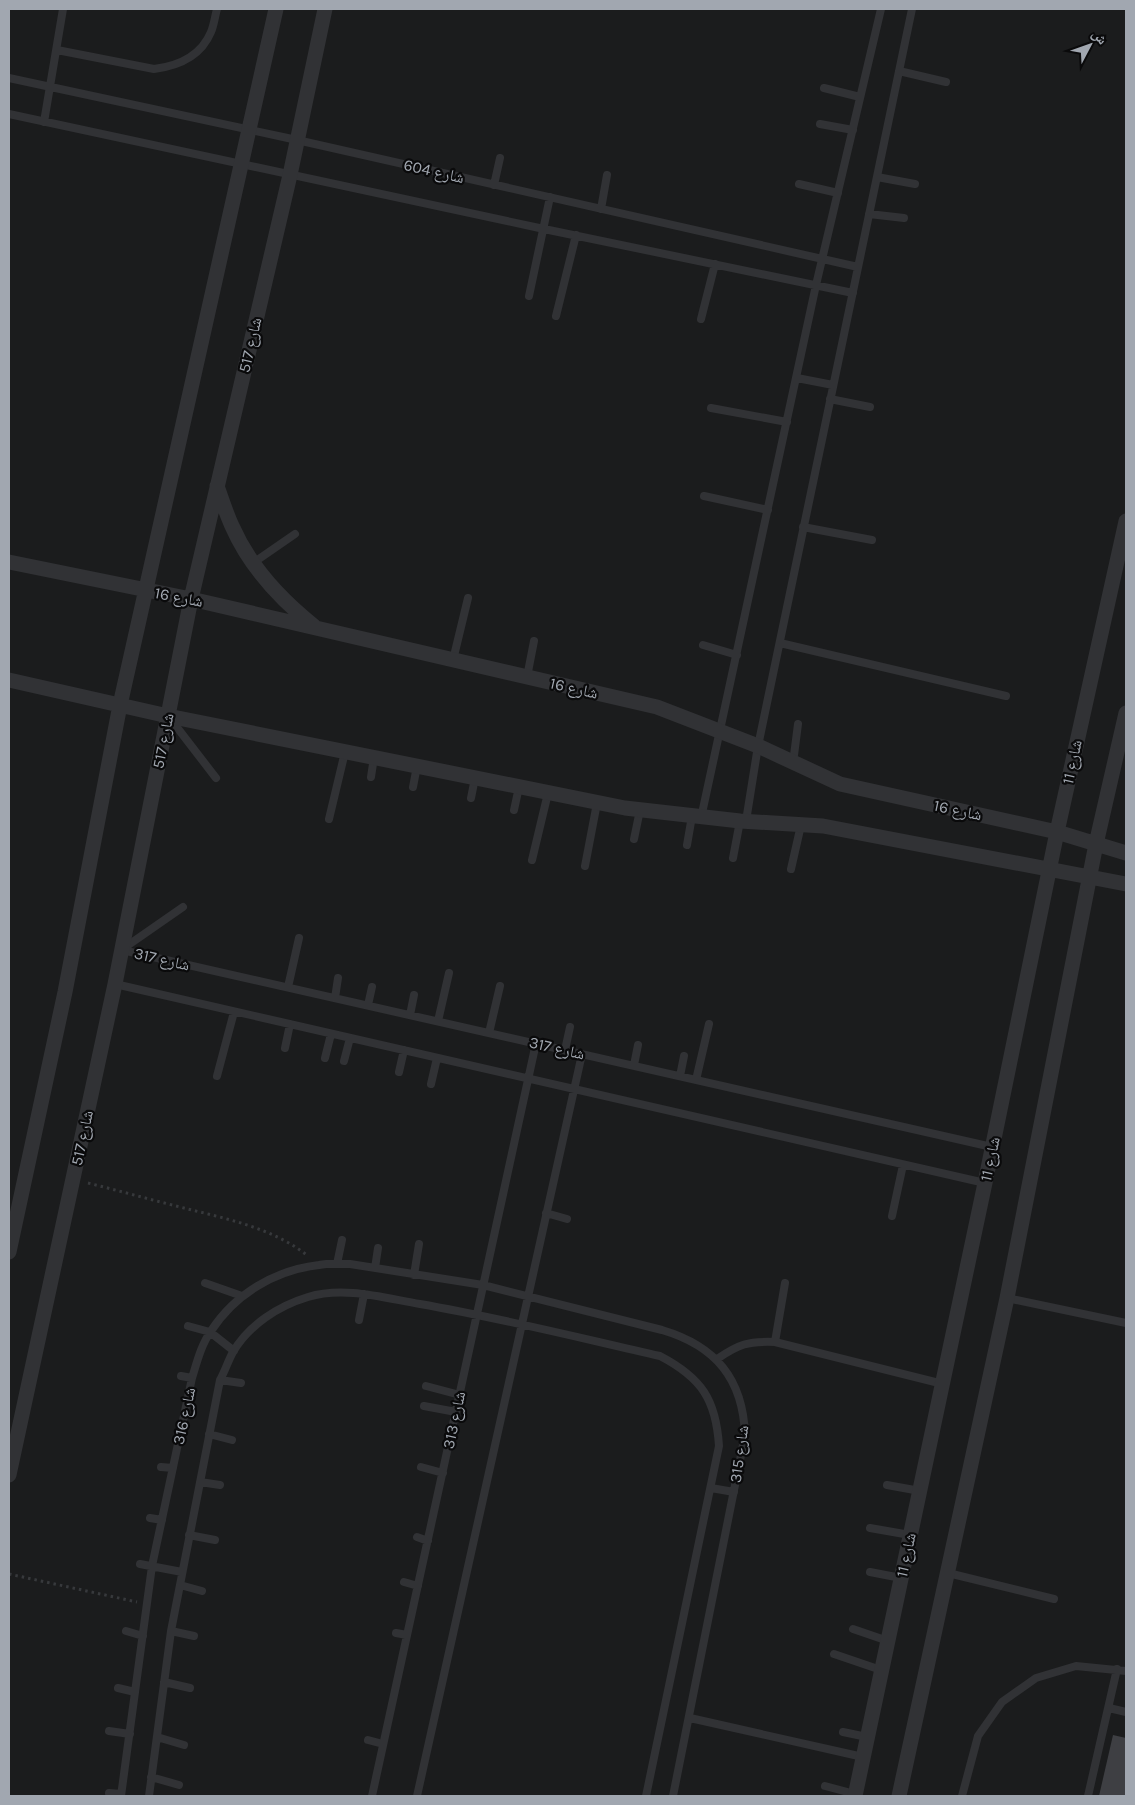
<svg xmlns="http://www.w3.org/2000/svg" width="1135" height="1805" viewBox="0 0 1135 1805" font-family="Karla,'Noto Naskh Arabic',sans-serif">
	<rect width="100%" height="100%" fill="#0f0f10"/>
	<path fill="#1b1c1d" d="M9,9H1126V1796H9Z"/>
	<path fill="#3e3f43" d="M1113,1735L1126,1738V1796H1099Z"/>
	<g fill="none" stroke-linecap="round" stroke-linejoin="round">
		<path stroke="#37393c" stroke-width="3" stroke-dasharray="2.5 4" stroke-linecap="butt" d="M88,1183C120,1191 152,1200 184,1208C227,1219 273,1228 308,1256
			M9,1574L137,1602"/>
		<path stroke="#313235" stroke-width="8" d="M57,50L154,69C178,66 201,56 211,32C214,25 215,16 217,9
			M899,71L946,82
			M9,78L297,140L858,267
			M824,88L860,97
			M9,114L544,229L853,293
			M44,122L63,9
			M820,124L853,130
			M877,177L915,184
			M799,184L838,193
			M494,185L500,158
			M601,209L607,175
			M869,214L904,218
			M529,296L550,197
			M556,316L576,235
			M701,319L715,264
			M797,378L833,385
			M830,399L870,407
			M711,408L787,422
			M704,496L768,510
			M803,527L872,540
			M253,563L295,534
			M780,643L1006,696
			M703,645L737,655
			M453,660L468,598
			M527,677L534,641
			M169,717L216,778
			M793,763L798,724
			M371,777L374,757
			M413,787L417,766
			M471,798L475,778
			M514,810L519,787
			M701,818L816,285L881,9
			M329,819L345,752
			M746,821L758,746L912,9
			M634,839L640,810
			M687,845L692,816
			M733,858L740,821
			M532,860L548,793
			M585,866L597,803
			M791,869L801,825
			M124,948L183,907
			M122,950L992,1147
			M115,984L985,1183
			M288,987L299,938
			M335,998L338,978
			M368,1005L372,987
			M410,1015L414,995
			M438,1021L449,973
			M489,1033L500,986
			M285,1048L290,1024
			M565,1050L570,1027
			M325,1058L331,1034
			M344,1061L350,1038
			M634,1065L638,1045
			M399,1072L404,1050
			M217,1076L234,1012
			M680,1076L684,1056
			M696,1080L709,1024
			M431,1084L437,1058
			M546,1213L567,1219
			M892,1216L903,1165
			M337,1264L342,1240
			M375,1268L378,1248
			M414,1275L419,1244
			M205,1283L242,1296
			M1007,1298L1126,1323
			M359,1320L364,1294
			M188,1326L210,1332L234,1351
			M775,1342L785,1283
			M717,1359C739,1344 748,1341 775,1342L943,1384
			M181,1376L192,1378
			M220,1380L241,1383
			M426,1386L460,1395
			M424,1406L456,1412
			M209,1434L232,1440
			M161,1467L173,1468
			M421,1467L443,1473
			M200,1482L220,1485
			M887,1485L920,1491
			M711,1488L734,1492
			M150,1518L162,1520
			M870,1528L910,1535
			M189,1535L215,1540
			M417,1537L428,1541
			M140,1564L182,1572
			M870,1572L901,1578
			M948,1573L1054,1599
			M404,1582L418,1586
			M180,1585L202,1591
			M853,1629L888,1641
			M126,1631L143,1636
			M171,1631L194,1636
			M396,1633L407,1635
			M834,1654L881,1670
			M164,1682L190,1688
			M118,1688L135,1692
			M1109,1708L1126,1712
			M690,1718L863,1757
			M109,1731L130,1734
			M843,1732L867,1737
			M157,1737L184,1745
			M368,1740L383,1744
			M151,1777L179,1785
			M825,1786L855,1794
			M109,1793L121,1794
			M121,1796L152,1566L192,1378C197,1362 201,1345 211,1331C235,1294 275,1270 319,1265C329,1263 340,1264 350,1264L483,1285L662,1330C716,1346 743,1379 745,1435L673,1796
			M149,1796L171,1631L220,1380C225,1371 228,1361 233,1352C249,1325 278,1306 308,1297C344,1286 384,1298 420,1304C501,1318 580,1338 660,1356C702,1378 716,1400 719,1446L646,1796
			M372,1796L536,1043
			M417,1796L582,1054
			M962,1796L978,1736L1002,1702L1036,1678L1076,1666L1126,1671
			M1088,1796L1117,1669"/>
		<path stroke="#313235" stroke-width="15" d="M217,486C222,500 226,513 232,526C250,567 280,599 314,626
			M9,562L191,599L657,707L758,746L840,784L1057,832L1126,853
			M9,680L168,716L625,808L740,821L823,826L1126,884
			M9,1252L65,992L120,705L276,9
			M9,1475L115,984L191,599L290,175L325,9
			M855,1796L985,1183L1057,832L1126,521
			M899,1796L1007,1298L1096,844L1126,713"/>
	</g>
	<g text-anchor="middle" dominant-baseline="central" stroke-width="4.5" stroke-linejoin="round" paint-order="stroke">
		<g font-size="16" fill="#a1a7b0" stroke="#0a0a0b">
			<text transform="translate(434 171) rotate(13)">شارع 604</text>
			<text transform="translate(250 345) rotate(-77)">شارع 517</text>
			<text transform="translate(179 597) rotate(11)">شارع 16</text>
			<text transform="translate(574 688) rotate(13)">شارع 16</text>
			<text transform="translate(163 741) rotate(-79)">شارع 517</text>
			<text transform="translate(1072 762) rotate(-78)">شارع 11</text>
			<text transform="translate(958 810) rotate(12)">شارع 16</text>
			<text transform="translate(162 959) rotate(13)">شارع 317</text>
			<text transform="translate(557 1048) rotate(13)">شارع 317</text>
			<text transform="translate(82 1138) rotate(-78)">شارع 517</text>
			<text transform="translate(990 1159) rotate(-78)">شارع 11</text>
			<text transform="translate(184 1416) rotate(-78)">شارع 316</text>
			<text transform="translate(454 1420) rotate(-78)">شارع 313</text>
			<text transform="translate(739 1454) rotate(-82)">شارع 315</text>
			<text transform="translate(906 1555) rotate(-78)">شارع 11</text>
		</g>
	</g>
	<rect width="1135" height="1805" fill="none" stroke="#a1a7b0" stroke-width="20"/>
	<g transform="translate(1090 45) rotate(49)" stroke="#0a0a0b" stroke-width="4" paint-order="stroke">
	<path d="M0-4L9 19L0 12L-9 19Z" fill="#a1a7b0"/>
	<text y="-8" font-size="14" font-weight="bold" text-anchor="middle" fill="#a1a7b0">ش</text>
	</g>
</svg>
